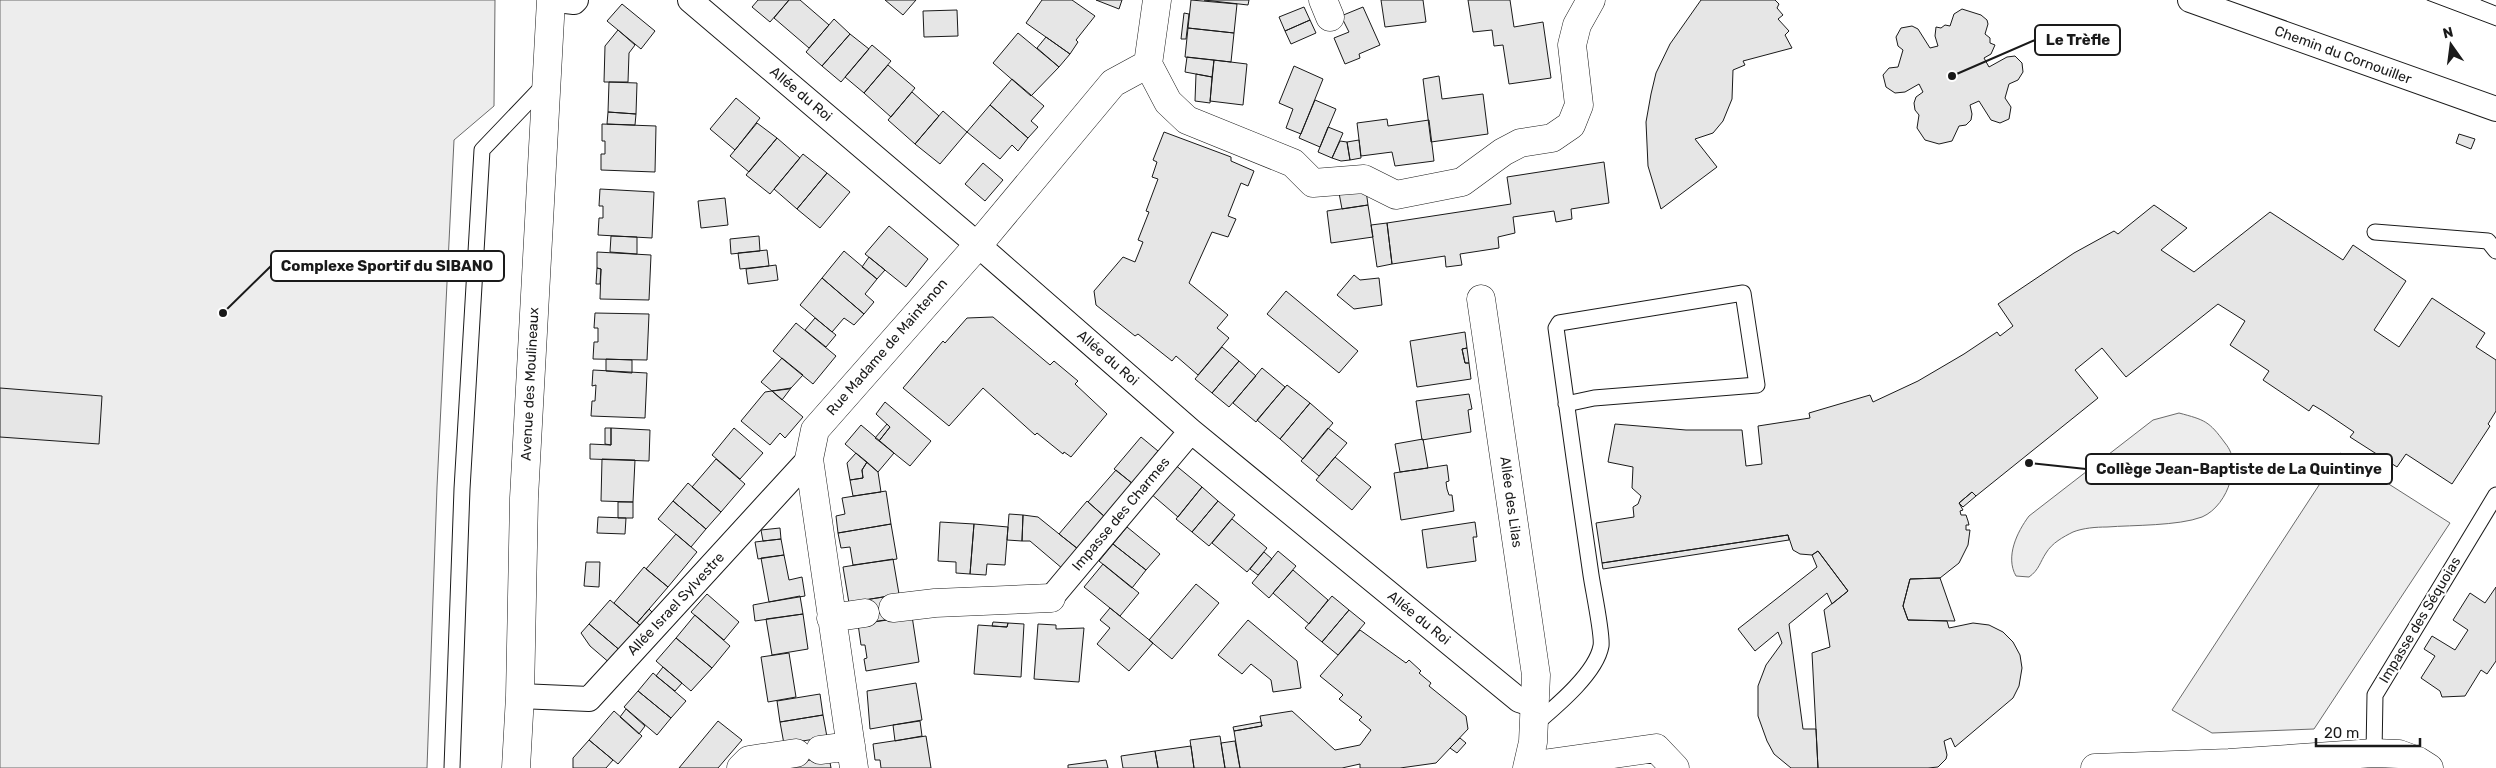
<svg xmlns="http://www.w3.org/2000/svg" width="2496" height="768" viewBox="0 0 2496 768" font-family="Rubik,sans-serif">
	<rect width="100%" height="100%" fill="#fff"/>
	<path fill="#ededed" stroke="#6a6a6a" d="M0,0H495L494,106L454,140L437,487L427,768H0Z
		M2179,413C2205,420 2209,421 2225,443C2235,455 2234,468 2230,482C2226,496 2216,511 2202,517C2178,526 2133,525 2107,527C2096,527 2083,528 2073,532C2063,537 2052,543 2046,553C2040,562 2039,570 2029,577L2016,576C2005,557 2017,532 2029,516L2153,420Z
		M2340,453L2450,523L2314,729L2212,733L2172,710Z"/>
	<path fill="#e6e6e6" stroke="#1a1a1a" d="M758,0H789L770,22L752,7Z
		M789,0H800L829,25L809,48L774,18Z
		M885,0H916L903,15Z
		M1042,0H1072L1095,16L1076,40L1078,42L1070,54L1026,23Z
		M1096,0H1122L1119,9Z
		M1191,0L1237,4L1234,33L1188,28Z
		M1204,0H1249L1248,5Z
		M1381,0H1423L1426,22L1385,27Z
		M1468,0H1510L1514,27L1543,22L1551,78L1509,84L1503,45L1494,46L1492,30L1473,32Z
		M1701,0H1775L1779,4L1777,8L1783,15L1778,19L1789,31L1785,35L1792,48L1743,61L1745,65L1733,70L1732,99L1723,121L1713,133L1695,139L1717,167L1661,209L1648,166L1646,122L1651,94L1656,73L1670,44Z
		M622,4L655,31L641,49L607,21Z
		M1304,7L1310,20L1285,31L1279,17Z
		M1363,7L1380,45L1359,54L1360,58L1345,64L1334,38L1349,32L1341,16Z
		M1962,9L1981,15L1987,20L1988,24L1985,34L1990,38V43L1995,45L1991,54L1984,58L1989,67L2007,57L2015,56L2022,63L2023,72L2018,80L2009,84L2005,98L2011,107L2009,119L2000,123L1991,120L1979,101L1970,105L1972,114L1971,120L1966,125L1959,126L1952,141L1939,144L1925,140L1917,128L1919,115L1915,110L1914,103L1916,97L1923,92L1919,84L1905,92L1895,93L1886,87L1883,75L1889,68L1898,67L1903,50L1898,46L1896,37L1901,28L1912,26L1918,29L1930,48L1938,46L1935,36L1936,27L1941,28L1945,25L1950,26L1954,14Z
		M957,10L958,36L924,37L923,11Z
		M1184,13L1189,14L1186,39H1181Z
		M834,19L850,34L822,66L806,52Z
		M1310,20L1316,33L1291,44L1285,31Z
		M1188,28L1234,33L1231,62L1185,57Z
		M618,30L635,45L629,53L628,82H604L605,46Z
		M1018,33L1059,67L1031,96L993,63Z
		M850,34L869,49L841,82L822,66Z
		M1046,37L1070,54L1059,67L1037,48Z
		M872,45L891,61L864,93L845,77Z
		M1187,57L1214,60L1212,77L1185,72Z
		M1214,60L1247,64L1243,105L1210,101Z
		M888,65L915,88L891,117L864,93Z
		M1294,66L1323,79L1301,134L1286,128L1293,109L1279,103Z
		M1196,74L1212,77L1210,103L1195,101Z
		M1439,76L1442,99L1483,94L1488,134L1431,142L1423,79Z
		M1012,79L1044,106L1031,121L1038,127L1028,138L990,105Z
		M609,82L637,83L636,114L608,112Z
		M912,92L939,116L915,144L888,120Z
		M736,98L760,118L735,150L710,129Z
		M1315,100L1336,109L1320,147L1299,138Z
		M990,105L1028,138L1018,151L1012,145L1000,159L967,132Z
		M943,111L967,132L940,164L915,144Z
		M608,112L636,114L635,125L607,124Z
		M1387,119L1388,126L1429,120L1434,161L1395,166L1392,152L1361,156L1357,123Z
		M757,123L777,138L749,172L730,156Z
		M602,124L656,126L655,172L601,170V154H605V141H602Z
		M1328,127L1343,133L1332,158L1318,152Z
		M1164,132L1231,157V161L1254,171L1248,186L1241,183L1228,216L1236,219L1228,237L1212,232L1189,283L1228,315L1217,328L1229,338L1198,375L1176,356L1172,361L1138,334L1135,336L1096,305L1094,291L1123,257L1135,262L1143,242L1138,240L1149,212L1146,211L1158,179L1152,177L1157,162L1153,160Z
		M2459,134L2475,139L2471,149L2456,143Z
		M777,138L800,158L770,194L746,175Z
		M1359,140L1361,158L1350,160L1347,142Z
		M1340,141L1347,142L1350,160L1341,161L1332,158Z
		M803,154L827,173L797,209L774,189Z
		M1604,162L1609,203L1571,209L1572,219L1556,222L1554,211L1513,217L1515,233L1498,237L1499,248L1460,254L1462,265L1446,267L1445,256L1392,264L1387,223L1511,204L1507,177Z
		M983,163L1003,180L985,201L965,184Z
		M827,173L850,192L820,228L797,209Z
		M600,189L654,192L652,238L598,235L599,218H603V206H599Z
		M1366,190L1368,205L1342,209L1339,193Z
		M725,198L728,225L701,228L698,201Z
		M1368,205L1373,237L1331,243L1327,211Z
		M2154,205L2187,228L2161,250L2194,272L2270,212L2343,260L2353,245L2406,281L2374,330L2399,347L2432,298L2485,333L2476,347L2496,360V411L2488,424L2490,426L2452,484L2406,454L2397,467L2350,437L2354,432L2323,411L2313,405L2309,411L2263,380L2269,371L2230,345L2245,321L2218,304L2126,377L2102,348L2075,370L2098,398L1976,496L1972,492L1959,503L1963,510L1960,511L1961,515H1966L1968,521L1969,525H1966V530H1970L1968,545L1959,563L1940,578L1910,579L1903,606L1908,620L1947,621L1949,628L1973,623L1989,625L2003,632L2013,642L2020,655L2022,668L2019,686L2013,698L1955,747L1951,738L1944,741L1947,755L1946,759L1938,767L1928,768H1818L1812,653L1830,647L1824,610L1848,591L1818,551L1812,555L1800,554L1793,550L1788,535L1602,563L1596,523L1634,517L1633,507L1638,504L1641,496L1632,488L1633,467L1608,462L1615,424L1686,430H1742L1746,466L1762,464L1758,426L1810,418L1809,413L1870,395L1873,402L1918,381L1964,354L1997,332L2000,336L2013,326L1998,304L2074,253L2114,231L2118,234Z
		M1387,223L1392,264L1377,267L1371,225Z
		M889,226L928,259L906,287L865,254Z
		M611,236L637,237V254L610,252Z
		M759,236L760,251L731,254L730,239Z
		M767,250L769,266L740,269L738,253Z
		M844,251L877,279L865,294L874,302L864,314L822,278Z
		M597,252L651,255L649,300L600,299L601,269L597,268Z
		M869,257L885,270L877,279L862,267Z
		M776,265L778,280L748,284L746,269Z
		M597,268L601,269L600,284H596Z
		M1354,275L1360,280L1379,278L1382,305L1354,309L1337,295Z
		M822,278L864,314L854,325L844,318L832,332L800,305Z
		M1286,291L1358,351L1339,373L1267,314Z
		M595,313L649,314L647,360L593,359L594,342H598V328H594Z
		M993,317L1050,365L1054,361L1078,381L1075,384L1107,414L1071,457L1064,452L1063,454L1037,433L1035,435L983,388L949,426L903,388L943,341L945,343L967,318Z
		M815,318L836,335L826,347L805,330Z
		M796,323L836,356L813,384L773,351Z
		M1465,332L1467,348L1462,349L1465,363H1469L1471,379L1417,387L1410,341Z
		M1222,347L1239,361L1212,393L1195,379Z
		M1467,348L1469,363H1465L1462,349Z
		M782,358L803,375L791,388L772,391L761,382Z
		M606,359L632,360V373L606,371Z
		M1239,361L1256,376L1229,407L1212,393Z
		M1262,368L1285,387L1256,422L1233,403Z
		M593,370L647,373L645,418L591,416L592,401H595L596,385L592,386Z
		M1287,385L1310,403L1280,439L1257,420Z
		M0,388L102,396L99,444L0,437Z
		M791,388L782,400L772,391L789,389Z
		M772,391L803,417L785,438L780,433L770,445L741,421L765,392Z
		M1469,394L1472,409L1468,410L1471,432L1422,440L1416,401Z
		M885,402L931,441L910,466L879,441L890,427L876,414Z
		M1310,403L1333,423L1303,459L1280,439Z
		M887,424L890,427L879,441L875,438Z
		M861,425L894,453L878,472L845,444Z
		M605,428H611V445L605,444Z
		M611,428L650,430L649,461L590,459V444L611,445Z
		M734,428L763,453L740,479L712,455Z
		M1328,428L1347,443L1319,476L1301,461Z
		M1141,437L1158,451L1132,483L1114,469Z
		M1423,439L1428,468L1400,472L1395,444Z
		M856,453L867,462L862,470L863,478L850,480L847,463Z
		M1335,457L1371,487L1352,510L1316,480Z
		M602,459L635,460L633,502L601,501Z
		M716,459L745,484L721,512L692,487Z
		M867,462L878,472L881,492L853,496L850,480L863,478L862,470Z
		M1174,464L1202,487L1178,517L1150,493Z
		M1447,465L1449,481L1446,482L1447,489L1449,495H1452L1454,511L1401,520L1394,473Z
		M1116,470L1134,485L1106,518L1088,502Z
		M688,483L721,512L706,529L673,501Z
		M1202,487L1218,501L1192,532L1176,519Z
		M886,491L891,524L838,533L836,516L845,514L842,498Z
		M1972,492L1976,496L1963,507L1959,503Z
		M673,501L706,529L691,547L658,519Z
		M1087,501L1104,516L1077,548L1059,534Z
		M1218,501L1235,515L1209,546L1192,532Z
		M618,502H633V518H618Z
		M1009,514L1023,515L1022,541L1007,540Z
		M1023,515L1038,517L1079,550L1063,569L1030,541H1022Z
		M598,517L626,518L625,534L597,533Z
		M1232,519L1267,548L1247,572L1212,543Z
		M940,522L974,524L970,574L956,573V562L938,561Z
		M1475,522L1477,537H1473L1476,561L1427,568L1422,530Z
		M891,524L897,559L853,565L850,547L841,548L838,533Z
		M974,524L1008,527L1005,565L987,564L986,575L970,574Z
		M1127,527L1160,554L1146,570L1113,544Z
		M780,528L781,539L763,541L761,530Z
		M676,534L697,552L668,587L646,569Z
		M1788,535L1789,540L1603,569L1602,563Z
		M781,539L784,555L758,559L755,542Z
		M1113,544L1146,570L1132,588L1099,561Z
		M1278,551L1296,566L1269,598L1252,583Z
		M1818,551L1848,591L1832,604L1827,593L1789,624L1803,729H1816L1818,768H1791L1774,754L1767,741L1758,716V686L1766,665L1782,643L1778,632L1755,651L1738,629L1817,567L1812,555Z
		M1264,552L1272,559L1258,575L1250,569Z
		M784,555L789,580L802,577L805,596L769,602L761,558Z
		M893,559L899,594L849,603L843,567Z
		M586,562H600L599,587L584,586Z
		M1103,564L1139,593L1120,616L1084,587Z
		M644,567L668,587L637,623L614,603Z
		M1293,570L1328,600L1309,624L1273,593Z
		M1940,578L1955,621L1908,620L1903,606L1910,579Z
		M1196,584L1219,603L1172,659L1149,640Z
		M2496,587V661L2487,674L2481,670L2465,696L2442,697L2440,691L2421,678L2435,656L2424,649L2432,636L2455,650L2468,630L2453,620L2470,593L2485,603Z
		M707,594L739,622L724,640L691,612Z
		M800,596L803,614L755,621L753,605Z
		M891,596L894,619L867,623L863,600Z
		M1332,596L1349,610L1322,642L1305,628Z
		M610,600L642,627L622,652L589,624Z
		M1110,608L1153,643L1129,671L1097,644L1110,628L1100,620Z
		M649,609L652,612L641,626L637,623Z
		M1349,610L1365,623L1338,655L1322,642Z
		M803,614L808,649L772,655L766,619Z
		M695,615L730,646L712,668L676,638Z
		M912,616L919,662L866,671L864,659L867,658L865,645H861L858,624Z
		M1248,620L1297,661L1301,688L1273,692L1271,680L1251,664L1242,674L1218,655Z
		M993,622L1008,623L1007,627L992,626Z
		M1008,623L1024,624L1021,677L974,674L978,625L1007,627Z
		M589,624L622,652L611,664L590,646L581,633Z
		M1038,624L1056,625V629L1084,628L1079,682L1034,679Z
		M1360,630L1406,663L1409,660L1421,671L1419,673L1431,683L1429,686L1466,716L1468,729L1436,763L1400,768H1360V764L1342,768H1240L1234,731L1262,726L1260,716L1292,711L1335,750L1360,745L1371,730L1359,720L1362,717L1339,699L1343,695L1341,693L1320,676Z
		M676,638L712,668L691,691L656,661Z
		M789,653L796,697L768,702L761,657Z
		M663,667L682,683L675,691L656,676Z
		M653,673L686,701L671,718L638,691Z
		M916,683L922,720L870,729L867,691Z
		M638,691L671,718L657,735L624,707Z
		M820,694L823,715L780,722L777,701Z
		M626,709L645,726L639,734L620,717Z
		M614,711L642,736L618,764L589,740Z
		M823,715L827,737L784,744L780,722Z
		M718,721L742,740L718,768H679Z
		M920,721L922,736L895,741L893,725Z
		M1261,722L1262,726L1234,731L1233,727Z
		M926,736L931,768H881L880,760H875L873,744Z
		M1220,736L1225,768H1194L1190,740Z
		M1460,738L1466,743L1457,753L1450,748Z
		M589,740L613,760L606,768H573V758Z
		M1235,741L1240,768H1225L1221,743Z
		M1191,746L1194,768H1158L1155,751Z
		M1155,751L1158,768H1123L1121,756Z
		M829,757L831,768H781L798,762Z
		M1106,760L1108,768H1068V765Z"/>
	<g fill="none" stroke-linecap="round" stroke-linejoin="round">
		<g stroke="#1a1a1a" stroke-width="17">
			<path id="service" d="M2375,232L2488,241L2496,251
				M1533,726C1554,708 1596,674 1601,646C1603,636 1593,589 1591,575C1579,493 1567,410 1556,328L1559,323L1743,293L1757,385L1594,398L1566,404
				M2374,753L2375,695L2496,495
				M452,768L462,489L482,150L546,83"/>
		</g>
		<g stroke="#1a1a1a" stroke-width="26">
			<path id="pedestrian" d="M557,0L574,2L576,0
				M690,0L978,245L1191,431L1519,700L1534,705
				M2190,0L2496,109
				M1051,598L1191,431
				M520,696L589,699L809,459"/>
		</g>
		<g stroke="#1a1a1a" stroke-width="29">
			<path id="minor" d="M1323,0L1330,17
				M1148,64L1168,102L1187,120L1293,163L1313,183L1364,179L1396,195L1462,182L1503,152L1520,143L1552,138L1571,125L1579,105L1572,45L1577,25L1591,0
				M1481,299L1536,675L1533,742L1527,768
				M893,608L935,603L1051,598
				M831,618L865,613
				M820,750L851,746
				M1528,766L1656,748L1675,768
				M516,768L520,696L524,498L551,0
				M741,768L749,760L796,753
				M854,768L809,459L815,430L978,245L1113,83L1148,64L1157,0"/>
		</g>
		<g stroke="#1a1a1a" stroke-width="29">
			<path id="tertiary" d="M2095,768L2229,763L2374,753L2399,754L2418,761L2429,768"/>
		</g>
		<use href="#service" stroke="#fff" stroke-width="15"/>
		<use href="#pedestrian" stroke="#fff" stroke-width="24"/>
		<use href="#minor" stroke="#fff" stroke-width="28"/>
		<use href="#tertiary" stroke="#fff" stroke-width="28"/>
		<path stroke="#1a1a1a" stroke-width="1" d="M2427,0L2496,26
			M2481,0L2496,6"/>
	</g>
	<g text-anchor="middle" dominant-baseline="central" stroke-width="4" stroke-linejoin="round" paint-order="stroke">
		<g font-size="14" fill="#1a1a1a" stroke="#fff">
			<text transform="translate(2343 55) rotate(20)">Chemin du Cornouiller</text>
			<text transform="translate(801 94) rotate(40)">Allée du Roi</text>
			<text transform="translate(887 347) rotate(-49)">Rue Madame de Maintenon</text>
			<text transform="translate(1108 358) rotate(41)">Allée du Roi</text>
			<text transform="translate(530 384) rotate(-87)">Avenue des Moulineaux</text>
			<text transform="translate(1511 502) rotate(82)">Allée des Lilas</text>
			<text transform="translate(1121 514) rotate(-50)">Impasse des Charmes</text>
			<text transform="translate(676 604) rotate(-47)">Allée Israel Sylvestre</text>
			<text transform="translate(1419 618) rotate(39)">Allée du Roi</text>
			<text transform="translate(2420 620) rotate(-59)">Impasse des Séquoias</text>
		</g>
	</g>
	<path fill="none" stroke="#1a1a1a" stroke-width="2" d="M1952 76L2035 40M223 313L271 266M2029 463L2086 469"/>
	<g fill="#1a1a1a" stroke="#fff" stroke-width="2">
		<circle cx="1952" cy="76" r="5"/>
		<circle cx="223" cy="313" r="5"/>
		<circle cx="2029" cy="463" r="5"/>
	</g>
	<g fill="#fff" stroke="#1a1a1a" stroke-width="2">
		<rect x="2035" y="25" width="85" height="30" rx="5"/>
		<rect x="271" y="251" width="233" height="30" rx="5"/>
		<rect x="2086" y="454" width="306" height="30" rx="5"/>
	</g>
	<g font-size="15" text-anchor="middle" font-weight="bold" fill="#1a1a1a">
		<text x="2078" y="45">Le Trèfle</text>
		<text x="387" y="271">Complexe Sportif du SIBANO</text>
		<text x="2239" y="474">Collège Jean-Baptiste de La Quintinye</text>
	</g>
	<g transform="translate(2451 45) rotate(346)" stroke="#ffffff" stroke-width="4" paint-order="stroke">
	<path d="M0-4L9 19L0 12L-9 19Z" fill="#1a1a1a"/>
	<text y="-8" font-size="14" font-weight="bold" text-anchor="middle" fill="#1a1a1a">N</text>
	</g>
	<path d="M2316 738v8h104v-8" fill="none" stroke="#1a1a1a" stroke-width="2.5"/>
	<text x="2324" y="738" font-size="15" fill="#1a1a1a" stroke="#ffffff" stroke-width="4" paint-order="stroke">20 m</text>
</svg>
